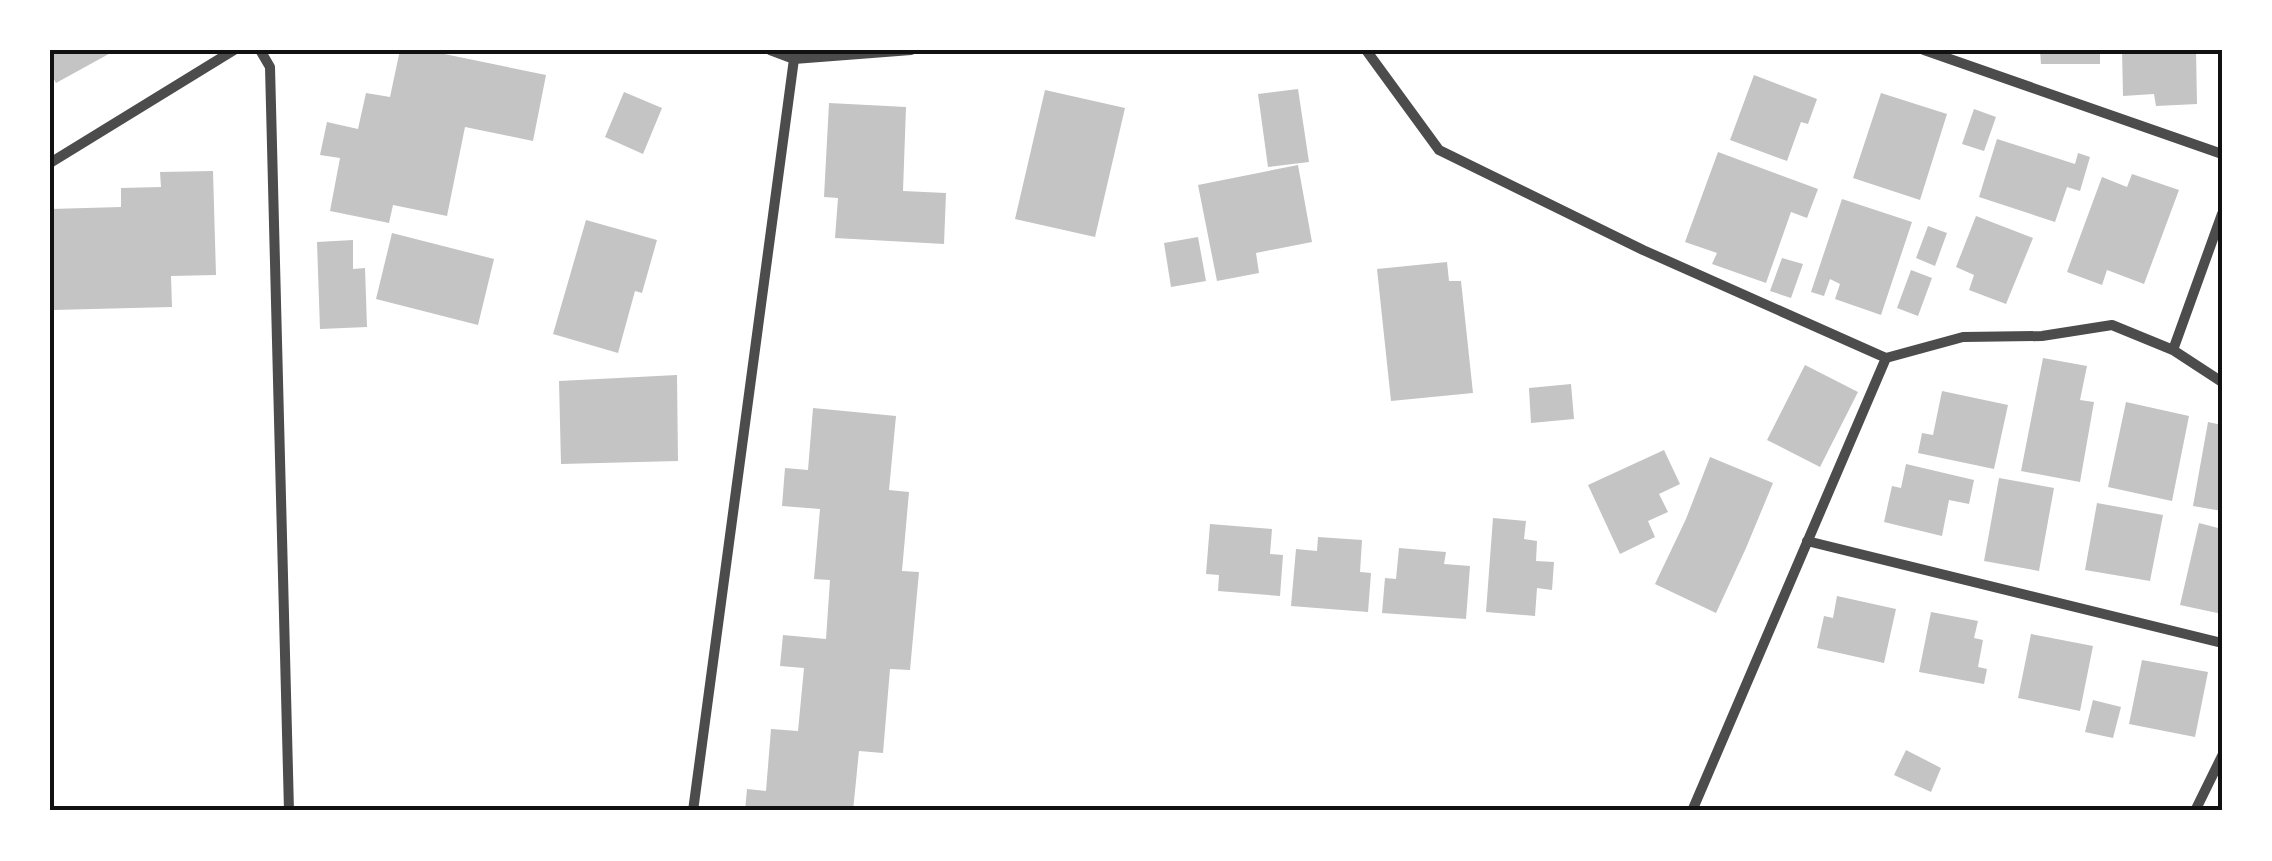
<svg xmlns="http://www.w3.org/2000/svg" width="2272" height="861" viewBox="0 0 2272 861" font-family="Overpass,sans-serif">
	<rect width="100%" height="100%" fill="#fff"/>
	<path fill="#c4c4c4" d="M50,50H116L56,83L50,72Z
		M400,50H425L546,75L533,141L465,127L447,216L393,205L389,223L330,211L340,158L320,155L327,122L358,129L366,93L390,97Z
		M2040,50H2100V64H2041Z
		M2122,50H2196L2197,104L2156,106L2154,94L2123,96Z
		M1754,75L1817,99L1808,124L1801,122L1787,161L1730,140Z
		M1298,89L1309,162L1268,167L1258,94Z
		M1045,90L1125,108L1095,237L1015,219Z
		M624,92L662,108L643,154L605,137Z
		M1881,93L1947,114L1920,200L1853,178Z
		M829,103L906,107L903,191L946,193L944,244L835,238L838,198L824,197Z
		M1974,109L1996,117L1984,151L1962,144Z
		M1997,139L2075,164L2078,153L2090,157L2080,191L2067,187L2055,222L1979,197Z
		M1718,152L1818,189L1807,218L1791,212L1766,283L1712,264L1717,253L1685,242Z
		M1298,165L1312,242L1256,253L1259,273L1217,281L1198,185Z
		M213,171L216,275L171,276L172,307L53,310V296H50V209L121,207V188L161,187L160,172Z
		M2132,174L2179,190L2144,284L2107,270L2102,285L2067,272L2102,177L2127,187Z
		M1842,199L1912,222L1881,315L1835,299L1840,284L1830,279L1824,296L1811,292Z
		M1976,216L2033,238L2006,304L1969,290L1974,275L1956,267Z
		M586,220L657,240L642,293L635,291L618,353L553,334Z
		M1928,226L1947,233L1935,266L1916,258Z
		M392,233L494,259L478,325L376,299Z
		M1198,237L1206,281L1171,287L1164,243Z
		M353,240V269L365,268L367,327L320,329L317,242Z
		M1782,258L1803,264L1791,298L1770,291Z
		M1447,262L1449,281H1461L1473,393L1391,401L1377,269Z
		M1911,270L1932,278L1918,316L1897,308Z
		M2043,358L2087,366L2080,400L2094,402L2080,482L2021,471Z
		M1805,365L1858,392L1820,467L1767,440Z
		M677,375L678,461L561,464L559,381Z
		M1571,384L1574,419L1531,423L1529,388Z
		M1942,391L2008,405L1994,469L1918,453L1922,433L1933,435Z
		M2126,402L2189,416L2172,501L2108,487Z
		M813,408L896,416L889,490L909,492L902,571L919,572L910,670L890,669L883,753L859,751L853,811H745L747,789L766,791L771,729L798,731L804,668L780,666L783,635L826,639L830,580L814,579L820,509L782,506L785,468L808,470Z
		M2208,422L2222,425V511L2193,506Z
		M1664,450L1680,484L1659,494L1668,512L1648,521L1655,537L1620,554L1588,485Z
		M1710,457L1773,483L1746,548L1716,613L1655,584L1686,519Z
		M1906,464L1974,480L1969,504L1949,500L1942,536L1884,522L1892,486L1901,488Z
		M1999,478L2054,488L2039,571L1984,561Z
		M2097,503L2163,515L2150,581L2085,570Z
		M1493,518L1526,521L1524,539L1537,541L1536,561L1554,562L1552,590L1537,588L1535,616L1486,612Z
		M2199,523L2222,529V614L2180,605Z
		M1210,524L1272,529L1270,554L1283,555L1280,596L1218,591L1219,575L1206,574Z
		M1318,537L1362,540L1360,572L1371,573L1368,612L1291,606L1296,549L1317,551Z
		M1399,548L1446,552L1444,564L1470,566L1466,619L1382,613L1385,578L1396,579Z
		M1837,596L1896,609L1884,663L1817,648L1824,616L1833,618Z
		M1931,612L1978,621L1974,638L1983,640L1978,667L1987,669L1984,684L1919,672Z
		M2031,634L2093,646L2080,711L2018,698Z
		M2142,660L2208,672L2195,737L2129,724Z
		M2093,700L2121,707L2113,738L2085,732Z
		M1906,750L1941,768L1931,792L1894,775Z"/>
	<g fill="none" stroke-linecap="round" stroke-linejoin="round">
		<path stroke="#4c4c4c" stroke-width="10" d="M260,50L270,67L289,811
			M770,50L794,59L911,50
			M1366,50L1439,150L1643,250L1886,358L1963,337L2042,336L2112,325L2173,350L2222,382
			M1924,50L2222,154
			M50,163L234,50
			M2173,350L2222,214
			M1807,541L2222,643
			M693,811L794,59
			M1692,811L1886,358
			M2195,811L2222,756"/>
	</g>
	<rect width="2272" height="861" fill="none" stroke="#ffffff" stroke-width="105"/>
	<rect x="52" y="52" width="2168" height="756" fill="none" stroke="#111" stroke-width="4"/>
</svg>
